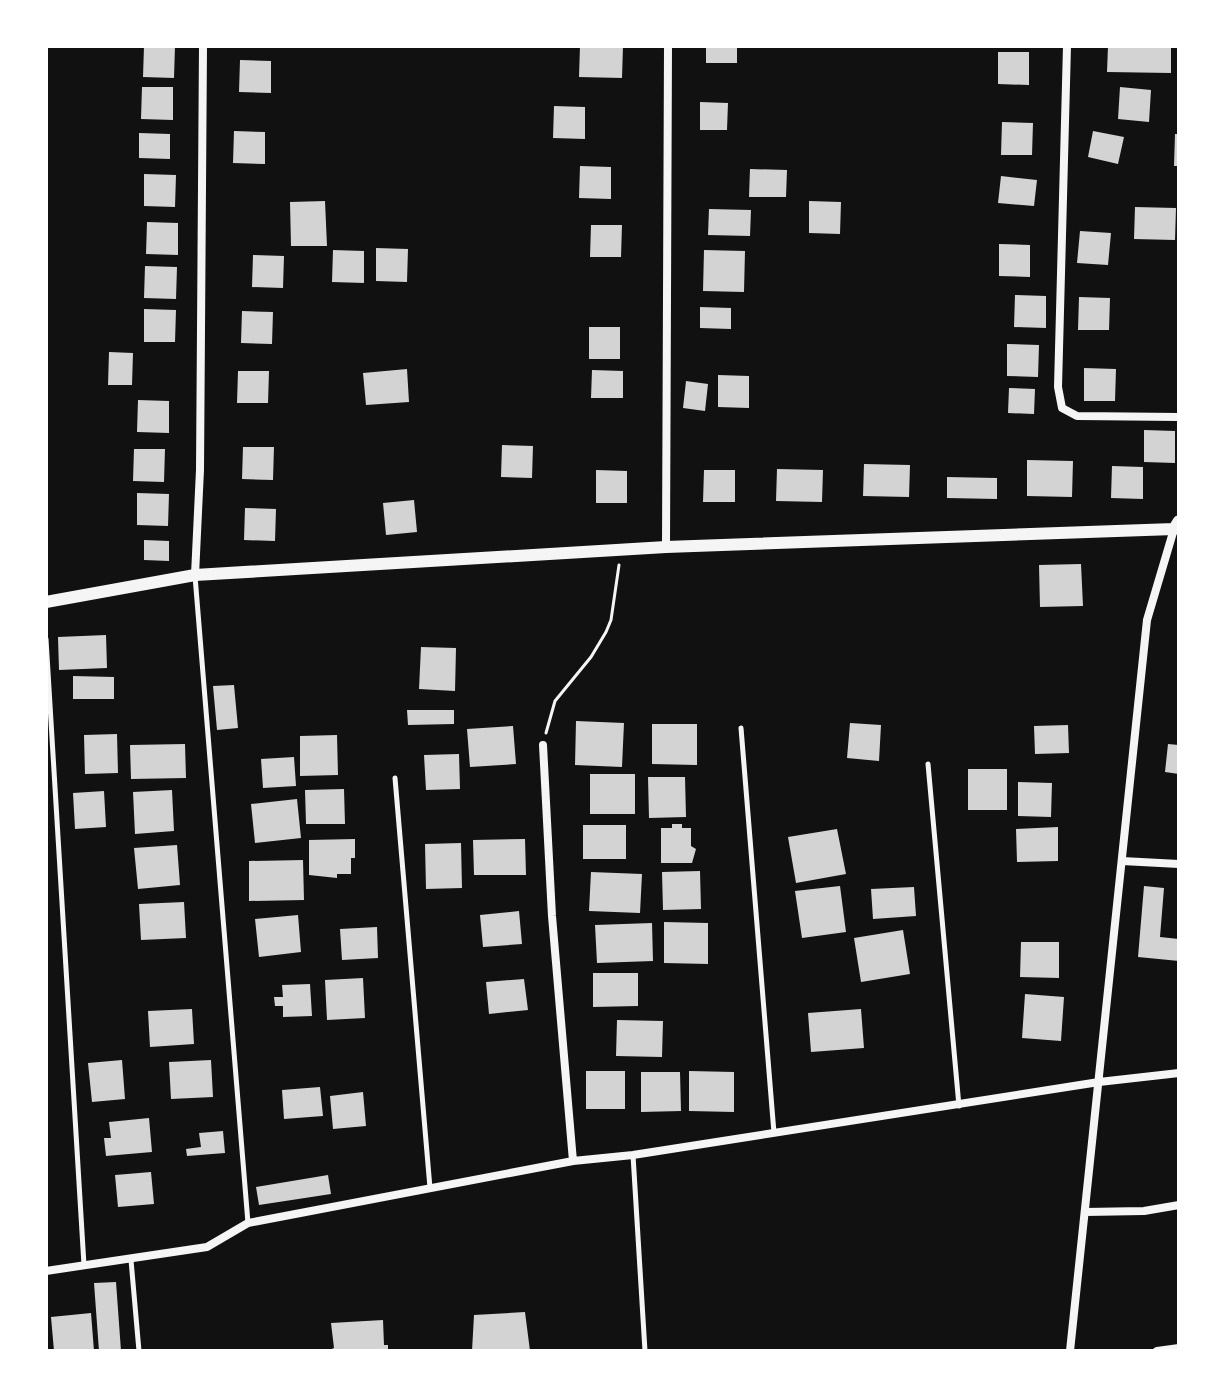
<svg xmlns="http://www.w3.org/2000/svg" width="1225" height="1397" viewBox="0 0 1225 1397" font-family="Rubik,sans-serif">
	<rect width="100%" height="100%" fill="#111"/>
	<path fill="#d3d3d3" d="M144,46H175L174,78L143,77Z
		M580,46H623L622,78L579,77Z
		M706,46H737V63H706Z
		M1108,46H1171V73L1107,72Z
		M998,52H1029V85L998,84Z
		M240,60L271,61V93L239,92Z
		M142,87H173V120L141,119Z
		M1120,87L1151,90L1149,122L1118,119Z
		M700,102L728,103L727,130H700Z
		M554,106L585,107V139L553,138Z
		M1002,122L1033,123L1032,155H1001Z
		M234,131L265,132V164L233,163Z
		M1093,131L1124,137L1118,164L1088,157Z
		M139,133L170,134V159L139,158Z
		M1175,134H1179V166H1174Z
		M580,166L611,167V199L579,198Z
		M750,169L787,170L786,197H749Z
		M144,174L176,175L175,207L144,206Z
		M1001,176L1037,180L1034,206L998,203Z
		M325,201L327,246H291L290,202Z
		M809,201L841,202L840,234L809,233Z
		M1135,207L1176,208L1175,240L1134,239Z
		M709,209L751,210L750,236L708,235Z
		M147,222L178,223V255L146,254Z
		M591,225H622L621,257H590Z
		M1080,231L1111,233L1108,265L1077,263Z
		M999,244L1030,245V277L999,276Z
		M376,248L408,249L407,282L376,281Z
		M333,250L364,251V283L332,282Z
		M704,250L745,251L744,292L703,291Z
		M253,255L284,256L283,288L252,287Z
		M145,266L177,267L176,299L144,298Z
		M1015,295L1046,296V328L1014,327Z
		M1079,297L1110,298L1109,330H1078Z
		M700,307L731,308V329L700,328Z
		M144,309L176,310L175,342H144Z
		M242,311L273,312L272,344L241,343Z
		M589,327H620V359H589Z
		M1007,344L1039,345L1038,377L1007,376Z
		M109,352L133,353L132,385H108Z
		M1084,368L1116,369L1115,401H1084Z
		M407,369L409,402L366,405L363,373Z
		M592,370L623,371V398H591Z
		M238,371H269L268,403H237Z
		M718,375L749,376V408L718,407Z
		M686,381L708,384L705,411L683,408Z
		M1009,388L1035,389L1034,414L1008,413Z
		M138,400L169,401V433L137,432Z
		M1144,430L1175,431V463L1144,462Z
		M502,445L533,446L532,478L501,477Z
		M243,447H274L273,480L242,479Z
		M134,449H165L164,482L133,481Z
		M1027,460L1073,461L1072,497L1027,496Z
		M864,464L910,465L909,497L863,496Z
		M1112,466L1143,467V499L1111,498Z
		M777,469L823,470L822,502L776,501Z
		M596,470L627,471V503H596Z
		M704,470H735V502H703Z
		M947,477L997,478V499L947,498Z
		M137,493L169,494L168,526L137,525Z
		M414,500L417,532L386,535L383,503Z
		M245,508L276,509L275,541L244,540Z
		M144,540L169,541V561L144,560Z
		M1081,564L1083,606L1040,607L1039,565Z
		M106,635L107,668L59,670L58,637Z
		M421,647L456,648L455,691L419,689Z
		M73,676L114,677V699H73Z
		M234,685L238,728L217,730L213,686Z
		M407,710H454V724L408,725Z
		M576,721L624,723L622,767L575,765Z
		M850,723L881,725L879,761L847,758Z
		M652,724H697V765L652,764Z
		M1068,725L1069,753L1035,754L1034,726Z
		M513,726L516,764L470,767L467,729Z
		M117,734L118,773L85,774L84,735Z
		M337,735L338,775L300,776V736Z
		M185,744L186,778L131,779L130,745Z
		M1168,744L1179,745V774L1165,772Z
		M459,754L460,789L426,790L424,755Z
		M294,757L296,786L263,788L261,759Z
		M968,769H1007V810H968Z
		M590,774H635V814H590Z
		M648,777H685L686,817L649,818Z
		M1018,782L1052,783L1051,817L1018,816Z
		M344,789L345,824H306L305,790Z
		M172,790L174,831L135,834L133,792Z
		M104,791L106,827L75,829L73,793Z
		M297,799L301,838L255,843L251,804Z
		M672,824H682V828H691V846L696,849L692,863H661V828H672Z
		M583,825H626V859H583Z
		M1058,827V861L1017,862L1016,829Z
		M837,829L846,874L796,883L788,837Z
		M355,839V858H351V874H337V878L309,875V840Z
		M525,839L526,875H474L473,840Z
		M461,843L462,888L426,889L425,844Z
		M177,845L180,885L138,889L134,848Z
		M303,860L304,900L249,901V861Z
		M700,871L701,909L663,910L662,872Z
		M591,872L642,874L640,913L589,911Z
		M840,886L846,932L802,938L795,891Z
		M1144,886L1164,888L1160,937L1179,939V961L1138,957Z
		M914,887L916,916L873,919L871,889Z
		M184,902L186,938L141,940L139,904Z
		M519,911L522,944L483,947L480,915Z
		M298,915L301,952L259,957L255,919Z
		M664,922L708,923V964L664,963Z
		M652,923L653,961L597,963L595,925Z
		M377,927L378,958L342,960L340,929Z
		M903,930L910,974L861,982L854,938Z
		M1021,942H1059V978L1020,977Z
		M593,973H638V1006L593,1007Z
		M363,978L365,1018L327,1020L325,980Z
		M524,979L528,1010L489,1014L486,982Z
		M310,984L312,1016L283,1017V1006H275L274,997H283L282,985Z
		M1025,994L1064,997L1061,1041L1022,1038Z
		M192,1009L194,1044L150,1047L148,1011Z
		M861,1009L864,1048L811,1052L808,1013Z
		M617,1020L663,1021L662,1057L616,1056Z
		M122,1060L125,1099L92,1102L88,1063Z
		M211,1060L213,1097L171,1099L169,1062Z
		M586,1071H625V1109H586Z
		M689,1071L734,1072V1112L689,1111Z
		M641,1072H680L681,1111L641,1112Z
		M320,1087L323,1116L284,1119L282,1090Z
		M363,1092L366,1126L333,1129L330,1096Z
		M149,1118L152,1152L106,1156L104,1138H111L109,1122Z
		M223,1131L225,1153L187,1156L186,1149L201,1147L199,1133Z
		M151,1172L154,1204L118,1207L115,1175Z
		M328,1175L331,1194L259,1205L256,1187Z
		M116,1282L121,1351H99L94,1283Z
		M525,1312L530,1351H472L474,1315Z
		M91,1313L94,1351H54L51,1317Z
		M383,1320L384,1345H388V1351H327L334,1348L331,1323Z"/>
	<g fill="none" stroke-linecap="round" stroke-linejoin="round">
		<path stroke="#f5f5f5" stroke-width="3" d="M546,733L555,701L591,657L606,632L611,620L619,565"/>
		<path stroke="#f5f5f5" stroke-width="5" d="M195,576L248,1223
			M46,639L84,1265
			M741,728L774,1133
			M928,764L959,1106
			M395,778L430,1188
			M633,1155L645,1351
			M131,1260L139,1351"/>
		<path stroke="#f5f5f5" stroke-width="8" d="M1067,46L1058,387L1062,408L1077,416L1179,417
			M666,547L668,46
			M195,575L200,470L203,46
			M543,745L552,916L573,1161
			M1122,861L1179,864
			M1085,1212L1144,1211L1179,1205
			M46,1271L207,1247L248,1223L573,1161L633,1155L1099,1082L1179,1073
			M1070,1351L1147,620L1174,529
			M1157,1351L1179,1348"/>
		<path stroke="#f5f5f5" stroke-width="12" d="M46,602L195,575L666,547L1174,529L1179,521"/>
	</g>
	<rect width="1225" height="1397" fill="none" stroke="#ffffff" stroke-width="96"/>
</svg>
